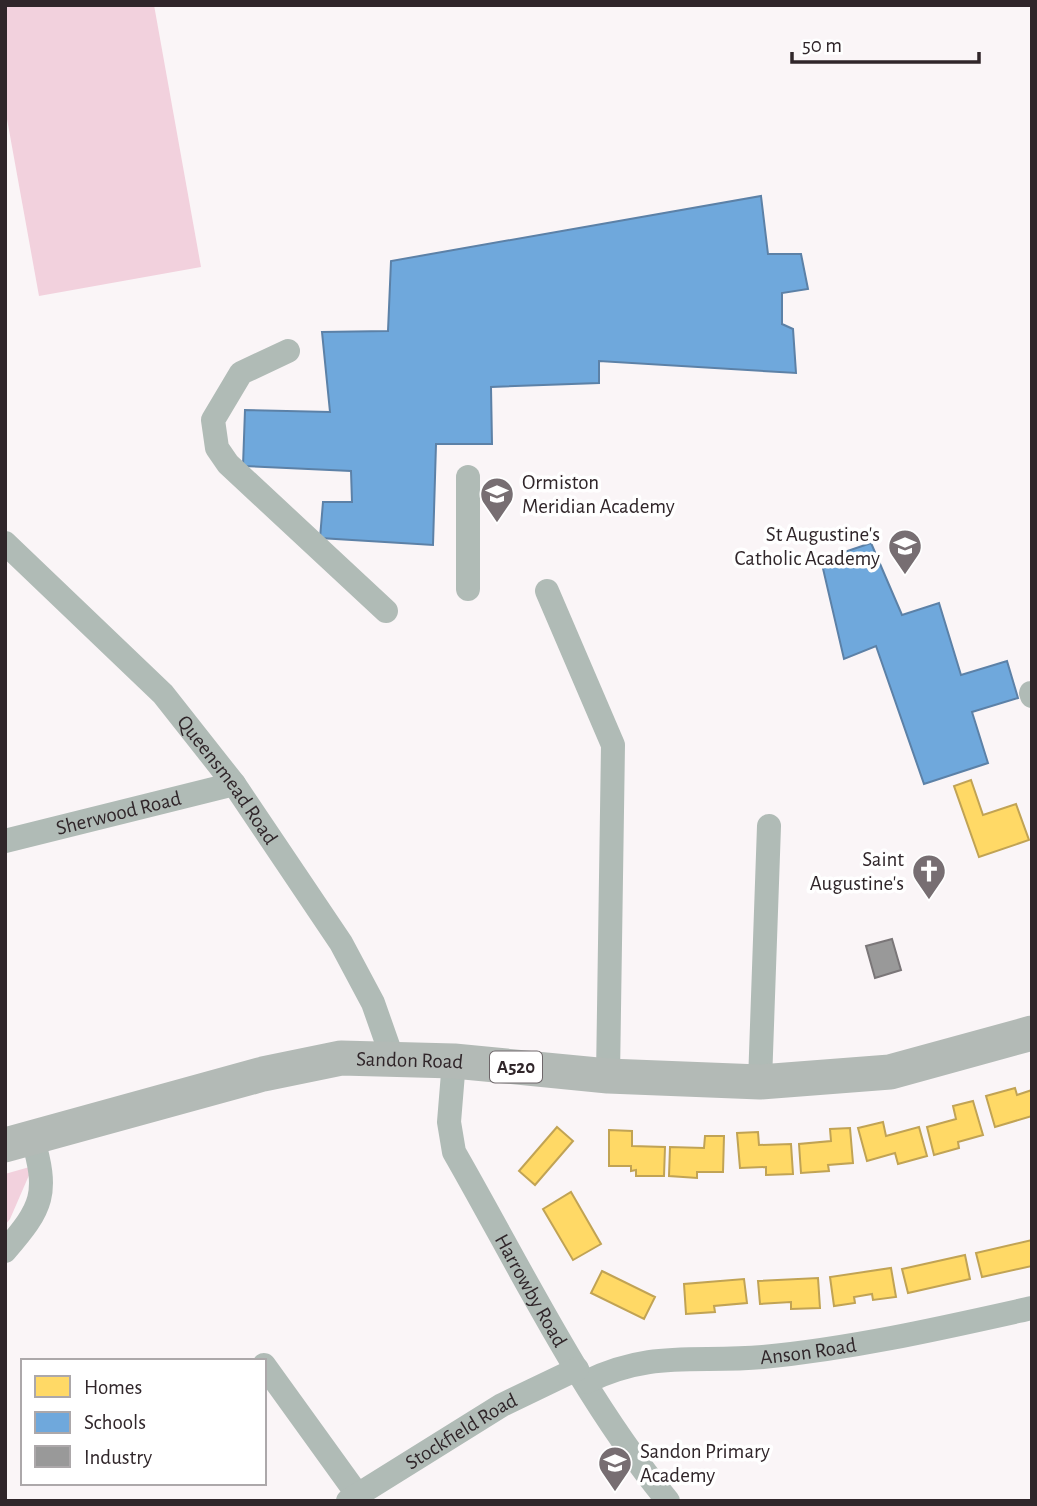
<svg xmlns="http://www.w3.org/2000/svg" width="1037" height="1506" viewBox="0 0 1037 1506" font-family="'Alegreya Sans',sans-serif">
	<rect width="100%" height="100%" fill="#faf5f7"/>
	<path fill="#f2d1dd" d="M5,5H154L201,267L39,296L5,108Z
		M33,1166L10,1219L5,1225V1174Z"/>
	<path fill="#ffd966" stroke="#c1a354" stroke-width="2" d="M971,780L983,815L1016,804L1029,840L979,857L954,786Z
		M1015,1088L1017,1095L1032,1090V1116L995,1127L986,1096Z
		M973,1101L983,1135L958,1142L959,1148L934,1155L927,1127L956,1119L953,1106Z
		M883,1122L886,1136L919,1127L927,1156L898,1164L895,1153L867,1161L858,1128Z
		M557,1127L573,1141L535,1185L519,1171Z
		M850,1128L853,1163L828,1165L829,1171L801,1173L799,1144L831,1141L830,1129Z
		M609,1130L632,1131V1146L665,1147L664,1176H636V1170L631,1171V1166H609Z
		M758,1132L759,1145L791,1144L793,1174L766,1175V1167L740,1168L737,1133Z
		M705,1136H724L723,1172H697V1178L669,1176L670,1147L704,1148Z
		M571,1192L601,1244L573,1260L543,1209Z
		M1032,1240V1266L982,1277L976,1253Z
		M965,1255L970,1279L908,1293L902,1269Z
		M891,1268L896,1297L873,1300L872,1294L854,1297L855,1303L834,1306L830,1277Z
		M602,1271L655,1297L644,1319L591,1293Z
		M818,1278L820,1308L791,1309V1302L760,1304L758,1281Z
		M744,1279L747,1303L714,1306L715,1312L686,1314L684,1284Z"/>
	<path fill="#6fa8dc" stroke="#5c81a7" stroke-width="2" d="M761,196L768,254H801L808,289L782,293V324L793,329L796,373L599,361V383L491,387L492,444H436L433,545L320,538L323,502H352L351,471L243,466L245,410L330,412L322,332L388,331L391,261Z
		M871,543L902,615L939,603L961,675L1007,661L1018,698L972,712L988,763L924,784L876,646L844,659L821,560Z"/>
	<path fill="#999" stroke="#7a7678" stroke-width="2" d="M892,939L901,970L875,978L866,946Z"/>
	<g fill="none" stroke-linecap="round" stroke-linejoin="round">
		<g stroke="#b0bbb6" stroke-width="24">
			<path d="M288,351L241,373L213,420L217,448L228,464L386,611"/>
			<path id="s1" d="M5,543L163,694L234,784L341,943L373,1003L392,1057"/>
			<path d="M468,589V477"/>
			<path d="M547,591L613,745L608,1076"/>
			<path d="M1031,693L1032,696"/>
			<path id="s2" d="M5,841L234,784"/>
			<path id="s3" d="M454,1061L449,1122L454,1152C521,1269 582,1396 668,1501"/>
			<path d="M760,1082L769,826"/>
			<path d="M5,1251C43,1207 49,1194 32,1136"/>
			<path d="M264,1365L357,1494"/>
			<path id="s4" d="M586,1382C651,1350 695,1363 763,1357C855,1348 942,1328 1032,1308"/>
			<path id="s5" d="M348,1501L502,1405L577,1369"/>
		</g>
		<path stroke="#b3bab6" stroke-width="35" id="s6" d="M5,1145L263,1074L341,1058L454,1061L608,1076L760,1082L890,1072L1032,1033"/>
	</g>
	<defs>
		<g id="school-pin" transform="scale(1.75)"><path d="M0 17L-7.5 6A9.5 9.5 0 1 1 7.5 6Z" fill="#776e72" stroke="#fff"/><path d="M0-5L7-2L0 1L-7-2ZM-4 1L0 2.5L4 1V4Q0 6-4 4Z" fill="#fff"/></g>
		<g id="church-pin" transform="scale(1.75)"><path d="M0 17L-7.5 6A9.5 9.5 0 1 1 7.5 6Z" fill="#776e72" stroke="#fff"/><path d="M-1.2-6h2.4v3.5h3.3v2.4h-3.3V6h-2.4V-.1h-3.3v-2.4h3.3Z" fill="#fff"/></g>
	</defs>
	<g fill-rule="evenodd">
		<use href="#school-pin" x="497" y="494"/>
		<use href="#school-pin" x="905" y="546"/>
		<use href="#church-pin" x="929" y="871"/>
		<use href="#school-pin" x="615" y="1463"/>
	</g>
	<g text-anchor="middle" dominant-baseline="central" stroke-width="7" stroke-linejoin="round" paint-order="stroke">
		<rect fill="#fff" stroke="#6e676a" stroke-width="2" x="490" y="1051.5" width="52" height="31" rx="5"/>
		<g font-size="19" font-weight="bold" fill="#30262a">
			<text x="516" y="1067">A520</text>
		</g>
		<g font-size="21" fill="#30262a" stroke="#fff" text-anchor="start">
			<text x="522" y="482">Ormiston<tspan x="522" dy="24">Meridian Academy</tspan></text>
			<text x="880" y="534" text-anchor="end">St Augustine's<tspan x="880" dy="24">Catholic Academy</tspan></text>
			<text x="904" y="859" text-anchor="end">Saint<tspan x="904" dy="24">Augustine's</tspan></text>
			<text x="640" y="1451">Sandon Primary<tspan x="640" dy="24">Academy</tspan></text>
		</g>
		<g font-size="21" fill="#30262a" stroke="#fff">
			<text stroke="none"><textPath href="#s1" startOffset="326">Queensmead Road</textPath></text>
			<text stroke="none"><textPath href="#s2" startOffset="117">Sherwood Road</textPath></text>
			<text stroke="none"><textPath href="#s6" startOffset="416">Sandon Road</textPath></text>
			<text stroke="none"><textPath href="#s3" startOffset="250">Harrowby Road</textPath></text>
			<text stroke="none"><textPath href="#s4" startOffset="226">Anson Road</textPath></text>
			<text stroke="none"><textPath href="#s5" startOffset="133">Stockfield Road</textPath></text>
		</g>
	</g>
	<rect width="1037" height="1506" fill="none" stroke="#30262a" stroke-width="14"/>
	<rect x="21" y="1359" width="245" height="126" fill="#ffffff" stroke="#aca8aa" stroke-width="2"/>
	<rect x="35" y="1376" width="35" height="21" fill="#ffd966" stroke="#aca8aa" stroke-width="2"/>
	<text x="84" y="1394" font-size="21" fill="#30262a">Homes</text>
	<rect x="35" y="1412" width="35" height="21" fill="#6fa8dc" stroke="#aca8aa" stroke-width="2"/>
	<text x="84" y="1429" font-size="21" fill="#30262a">Schools</text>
	<rect x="35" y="1446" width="35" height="21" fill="#999999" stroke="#aca8aa" stroke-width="2"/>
	<text x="84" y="1464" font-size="21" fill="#30262a">Industry</text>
	<path d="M792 52v10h187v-10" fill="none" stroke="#30262a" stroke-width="3.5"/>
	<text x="802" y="52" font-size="21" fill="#30262a" stroke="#ffffff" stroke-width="5" paint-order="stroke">50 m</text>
</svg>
